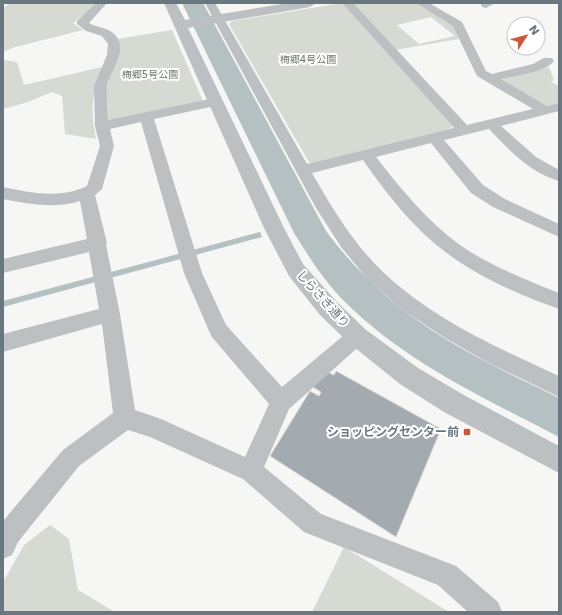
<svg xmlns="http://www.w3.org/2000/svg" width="562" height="615" viewBox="0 0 562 615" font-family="'DejaVu Sans','Noto Sans JP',sans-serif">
	<rect width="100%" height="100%" fill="#f6f6f4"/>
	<path fill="#d6dad3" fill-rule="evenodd" d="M10,3H99L73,23L83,30L15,47L3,52V8Z
		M342,3L452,126L450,129L311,163L309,162L229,24L232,21Z
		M352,3H416L453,25L459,39L395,50ZM431,17L455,36L419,44L397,25Z
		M172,30L203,101L107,121L105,98L117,39Z
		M3,60L17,62L24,85L102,67C92,97 90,108 96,139L65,134L62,96L52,92L28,102L3,109Z
		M549,67L554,80L551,82L559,86V103L547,106L502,80V79Z
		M50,525L69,539L78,590L115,612H3V582L24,545Z
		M344,547L449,612H312Z"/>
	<path fill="#b5c0c3" d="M182,3H203L326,231C391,318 464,352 559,398V437C484,398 405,362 344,301C324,281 309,257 294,233Z
		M260,232L262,237L3,307V301Z"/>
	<path fill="#a4abb0" stroke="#d8d8d6" d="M336,371L441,429L396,537L270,456L310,391L319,396L321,392L311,386L327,372L334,375Z"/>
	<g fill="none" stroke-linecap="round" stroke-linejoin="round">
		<path fill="#bcc0c3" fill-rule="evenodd" d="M96,3H107L89,23C96,28 108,27 114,34C130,49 110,70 107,86C106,97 107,109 108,120L215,98L220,99L222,102L220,105L154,119L202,273L226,325L282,387L350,330L357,327L364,330L367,336L364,342L289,409L264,467L321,514L456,566L498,602L502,612H468L438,585L304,532L243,479L150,437L128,430L79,466L18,542L12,555L3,559V521L63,450L113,413L102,324L3,352V334L99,309L89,252L3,273V259L87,239L80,201C54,209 29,204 3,199V187C32,193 60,199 87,186L100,146L95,126L94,86L107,55L108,44L102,36L86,31L77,24V21ZM141,122L184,273L209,331L212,337L269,404L245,457L161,419L135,410L120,314L106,245L107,243L95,195L102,189L114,146L110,129Z
			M205,3H215L307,164L454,128L342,3H353L467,125L533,109L477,76L453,26L416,3H429L462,22L486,71L492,74L533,64L544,58H552L554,61C546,72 515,76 501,79L547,106L559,103V111L501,126L536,157L559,170V181C530,173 509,150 489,129L444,140L483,185L505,199L559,224V237L493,207L471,193L431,143L376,157C401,189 427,221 460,245C490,266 525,279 559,293V309C511,292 460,269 423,233C400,211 381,186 363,160L312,173C332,208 353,243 382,271C432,319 498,348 559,376V397L487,362L445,338L404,311L369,281L341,247L316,208Z
			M482,3H495L486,8L482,7L481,5Z"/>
		<path fill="#bcc0c3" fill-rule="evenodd" d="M164,3H176L185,20L288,3H316L310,7L188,28L284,228L303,264L336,301L365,329L418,368L462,394L559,446V473L444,412L400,384L349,343L320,315L289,276L264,228Z"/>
	</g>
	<rect fill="#cc583e" stroke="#fff" stroke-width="1.5" x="463" y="428" width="8" height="8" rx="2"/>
	<g text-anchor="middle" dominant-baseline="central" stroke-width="4" stroke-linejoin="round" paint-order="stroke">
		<g font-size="10" fill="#6c7967" stroke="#fff">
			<text x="308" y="59">梅郷4号公園</text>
			<text x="150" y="74">梅郷5号公園</text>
		</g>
		<g font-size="12" fill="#697781" stroke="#fff">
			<text transform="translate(323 299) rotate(48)">しらさぎ通り</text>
		</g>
		<g font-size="12" font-weight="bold" fill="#697781" stroke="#fff" text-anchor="end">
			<text x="459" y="432">ショッピングセンター前</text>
		</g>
	</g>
	<rect width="562" height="615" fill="none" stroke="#697781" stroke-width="8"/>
	<g transform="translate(526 36) rotate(54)"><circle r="19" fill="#ffffff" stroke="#c3c9cd"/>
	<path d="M0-3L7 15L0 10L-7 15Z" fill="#cc583e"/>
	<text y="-6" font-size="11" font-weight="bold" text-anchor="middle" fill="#697781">N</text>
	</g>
</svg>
